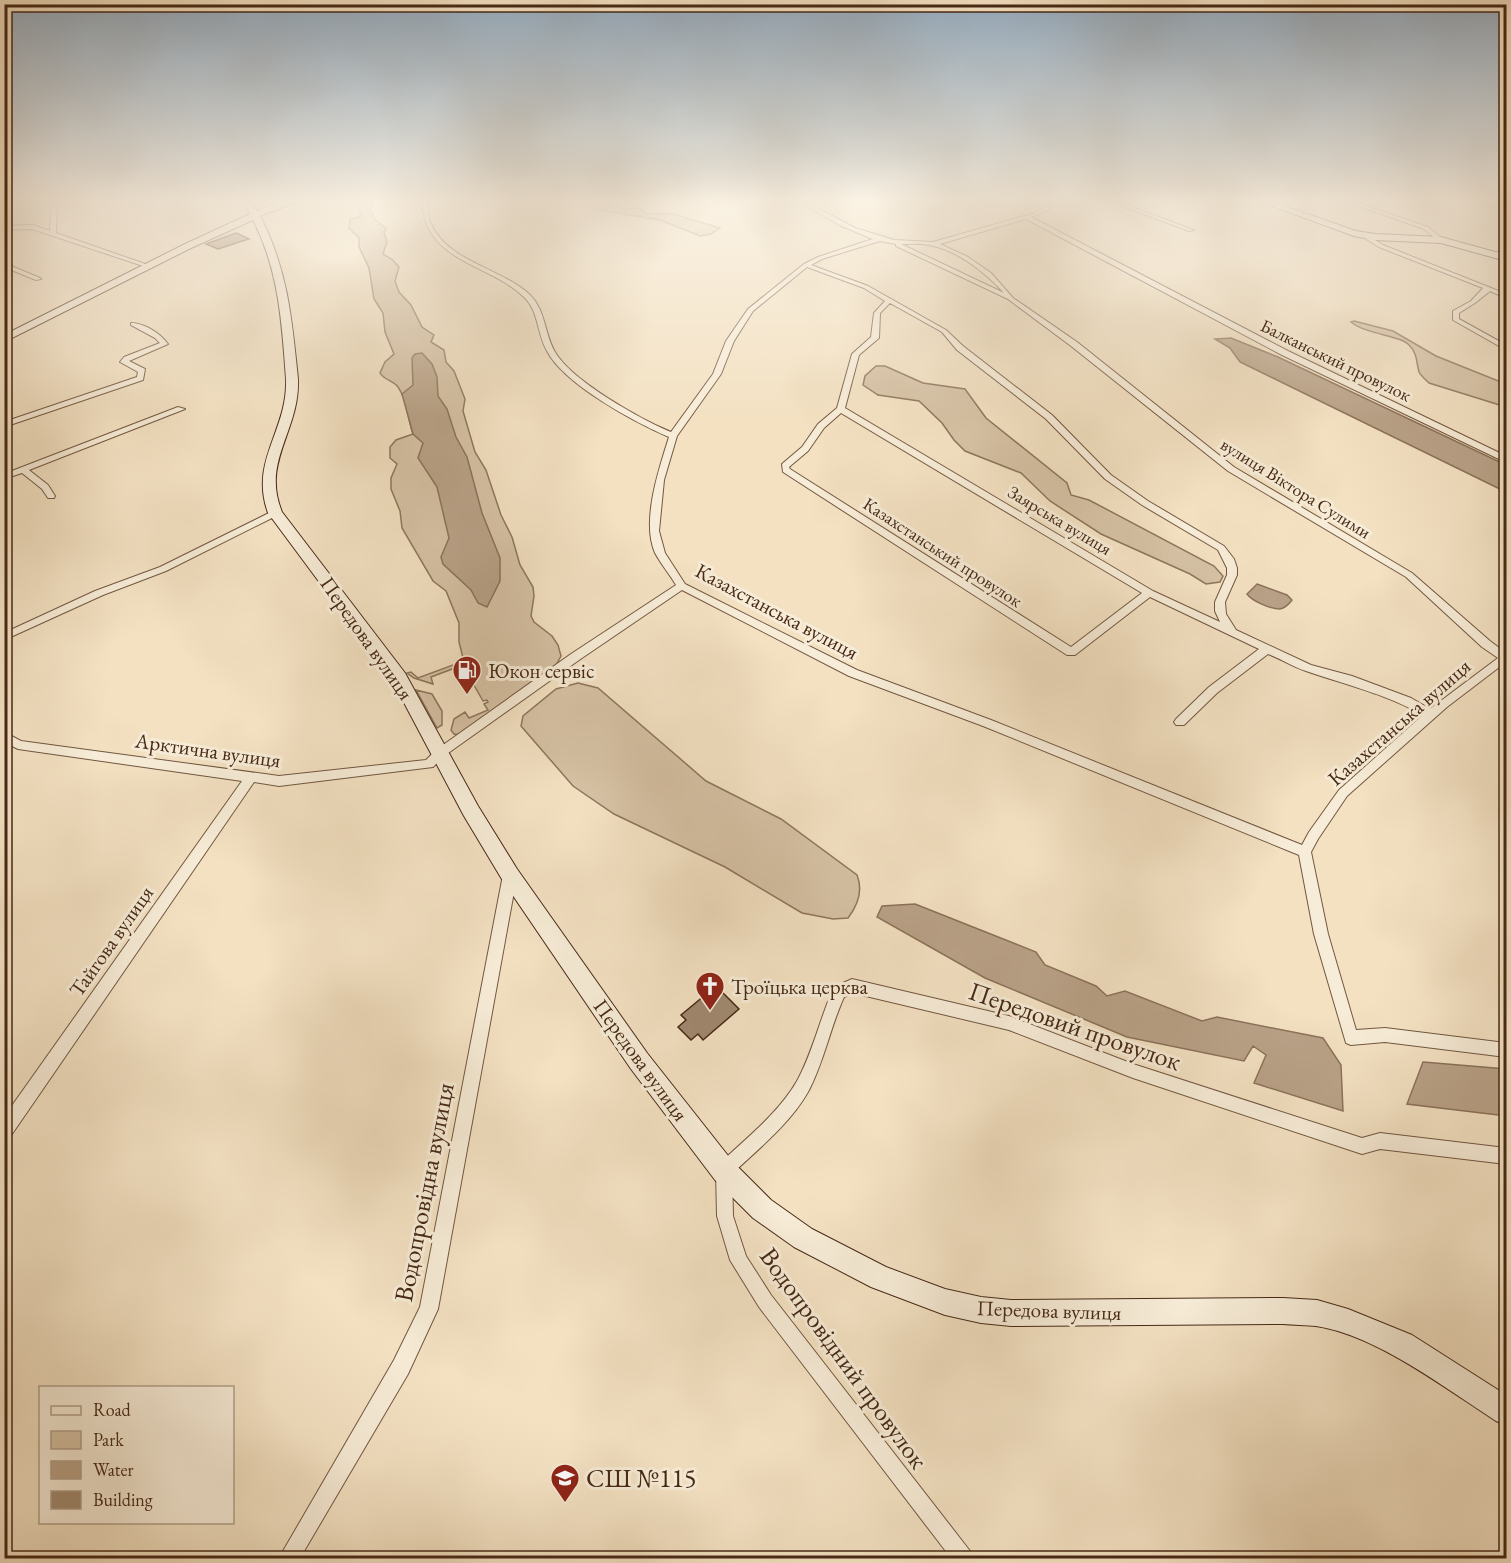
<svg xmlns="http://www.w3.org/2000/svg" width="1511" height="1563" viewBox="0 0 1511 1563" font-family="'EB Garamond',serif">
	<rect width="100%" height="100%" fill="#f3e1c2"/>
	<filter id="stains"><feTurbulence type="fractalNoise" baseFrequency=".00333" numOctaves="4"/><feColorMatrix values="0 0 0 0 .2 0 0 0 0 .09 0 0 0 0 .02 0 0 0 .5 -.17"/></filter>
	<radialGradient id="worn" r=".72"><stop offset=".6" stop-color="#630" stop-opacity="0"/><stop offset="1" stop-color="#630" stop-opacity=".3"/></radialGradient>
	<path fill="#d6c2a5" stroke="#8e765e" stroke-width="1.5" d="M354,199H366L374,202L370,208C373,219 377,222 386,228L384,232L387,242L383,254L393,260L399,267L395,281L399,292L411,305L422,327L434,335L431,342L444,350L446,362L454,371L465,399L463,411L475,452L486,470L501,515L512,537L520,565L533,587L534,596L531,616L534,622L552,636L558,645L561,656L555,667L461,735L454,734L451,730L454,719L465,712L469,718L488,710L484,704L488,702L487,700L483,701L467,673L461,675L455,668L431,677L433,684L414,678L407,673L411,672L418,678L467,660L463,658L459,642V623L446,591L433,581L402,528L400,511L391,489V478L397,464L390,458V447L396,440L413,434C408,420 407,399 398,387C394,381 384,380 380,373L385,362L394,354L385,332L383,313L374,299L369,268L359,247V238L349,228L350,220L361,216Z
		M608,205L625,209L639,208L646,214H673L720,228L711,234L700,236L660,220L599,210L601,206Z
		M1354,321L1393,331L1436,356L1506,384V407L1429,383C1426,380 1421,376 1419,372C1416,362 1418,354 1409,345C1400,335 1367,335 1351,322Z
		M876,366H885L923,383L965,389L986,418L1067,483L1071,495L1089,500L1214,566L1223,576L1220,582L1206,584L1190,574L1101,534L1050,501L1021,473L965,451L954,440L942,423L919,401L878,395L863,385L865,376Z
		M578,683L598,688L706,781L781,819L857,875C863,890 858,905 848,918L833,919L802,913L725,867L614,814L573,786L521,726L523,716L556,689Z
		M416,690L432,694L442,711V725L437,728Z"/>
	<path fill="#b9a288" stroke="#8b725a" stroke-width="1.5" d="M1231,338L1278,357L1506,465V492L1240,362L1230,348L1215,339Z
		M422,353L432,364L437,377L438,396L447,409L456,437L467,457L482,513L500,558V581L487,607L478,603L471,590L443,564L441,557L449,538L437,487L418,458L423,443L413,434L402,394L413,385L412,358L415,354Z
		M1257,584L1287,595L1292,600C1289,604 1285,608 1280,609C1270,609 1252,601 1247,594Z
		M915,904L1036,952L1045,965L1096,986L1107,996L1125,991L1202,1021L1217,1017L1323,1038L1341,1065L1343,1111L1254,1083L1266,1055L1253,1046L1244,1061L1127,1037L985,978L877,917L882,906Z
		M1423,1062L1506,1069V1116L1407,1104Z"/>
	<path fill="#a0896f" stroke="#472916" stroke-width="1.5" d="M236,233L249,239L218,249L206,244Z
		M716,986L739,1009L703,1040L698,1034L691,1040L678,1027L686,1020L681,1015Z"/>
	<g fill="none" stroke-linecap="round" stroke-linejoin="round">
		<g stroke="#725741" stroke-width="2">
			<path id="street" d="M47,199H52L57,207L56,233L151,266L146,267L32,229L4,230V226L33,225L50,231L51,207Z
				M422,199H427C428,206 428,215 430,222C447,262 499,267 529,294C546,310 544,333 555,352C572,381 640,419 671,432L713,374L726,341L748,309L804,264L818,257L873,239L839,225L795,199H800L855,228L894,240L933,242L1035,213L1044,208L1049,199H1053L1048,210L1031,217L1288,351L1506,456V461H1503L1282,355L1026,219L940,244L968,257L991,273L1013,298L1077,342L1234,467L1412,573L1490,641L1506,653V662L1447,707L1347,796L1318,839L1311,852L1328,934L1356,1030L1385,1028L1506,1043V1057L1385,1042L1351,1045L1346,1043L1314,934L1299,855L983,726L849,676L682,590L579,660L444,756L433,767L279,786L254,782L10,1137L4,1139V1117L242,781L18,749L4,742V732L21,741L279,776L426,760L436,750L571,654L676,585C670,575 661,564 655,553C641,521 659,469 669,437C634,422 564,384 547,351C537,334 539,311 524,297C487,262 423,262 422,199ZM880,241L896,244V246L1008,299L1071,346L1228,471L1406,577L1482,647L1498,658L1430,709L1411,698L1352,676L1311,665L1236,630L1226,614L1225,602L1237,575V568L1234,559L1224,546L1148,501L1111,475L1052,415L963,346L946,330L868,286L811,265L822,259ZM901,244C910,244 920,243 929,245C957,250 985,272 1004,293ZM807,267L864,288L885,301L874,313L871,337L852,354L837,408L818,424L802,447L782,464L783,472L1067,655H1075L1150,597L1259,649L1209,687L1176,719L1174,722L1176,725H1184L1217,693L1268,654C1281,659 1293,667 1306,671C1346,685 1386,694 1423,715L1339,790L1309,832L1302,845L991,720L857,670L685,584L665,553L659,531L664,480L677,436L721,374L734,341L753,311ZM890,303L942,332L957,350L1046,419L1105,479L1142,505L1218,550L1227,568V575L1215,602V611L1220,622L1153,591L845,408L859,355L879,338L880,313ZM841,413L1142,593L1071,647L790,469L789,467L808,451L824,428Z
				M1103,199H1110L1194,230L1189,231Z
				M1339,199H1346L1428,227L1444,240L1439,241L1424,229Z
				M1467,199H1475L1506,206V210Z
				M1365,234L1383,245L1506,294V298L1490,291L1475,303L1459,313V319L1506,345V350L1453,320V311L1471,301L1483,288L1379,247L1363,237Z
				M1506,246V251L1499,256H1495V254Z
				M4,263L40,278L41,279L36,280L4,267Z
				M131,323C144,323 160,333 168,344L129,361L145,369L143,380L4,427V422L137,377L138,372L120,362L124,357L160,343L155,338L131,325Z
				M178,407L185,409L29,470L48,485L55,496L54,498H48L42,489L22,473L4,479V474Z
				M275,510L278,511V515L166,571L103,595L4,640V633L95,591L160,567Z
				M510,870L515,871L517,875L438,1309L408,1374L300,1558H279L394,1360L420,1307L503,875L505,871Z
				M852,979L1009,1016L1133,1064L1362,1138L1380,1133L1506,1148V1164L1380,1149L1362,1154L1133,1078L1009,1030L853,993L844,997C830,1028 824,1062 808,1092C789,1125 758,1149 732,1174L733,1216L746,1256L771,1295L970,1551L973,1558H951L759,1307L730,1260L717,1216L716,1171L718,1165C745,1139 778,1114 797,1081C813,1052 820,1018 834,987Z"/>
		</g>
		<g stroke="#472916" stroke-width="2">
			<path id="secondary" d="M242,199H250L257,211C273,204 287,197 304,199L260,216C288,270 292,320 298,379C300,431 261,461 282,512L405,673L478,806L517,869L647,1053L733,1162L771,1200L812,1229L886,1267L945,1289L981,1297L1011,1300L1283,1298L1317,1300L1348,1309L1412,1335L1506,1395V1425L1496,1421C1445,1388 1376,1335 1316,1326C1305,1325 1294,1325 1283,1324L1011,1326L981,1323L945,1315L871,1287L794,1247L753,1218L715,1180L631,1069L503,881L464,816L392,680L268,513C249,460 288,431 286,379C282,324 279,270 253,220L191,248L4,342V335L185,244L250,214Z
				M1253,199H1264L1356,231L1375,234L1441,237L1506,255V261L1441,243L1375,240L1354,236Z"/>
		</g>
		<use href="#street" fill="#f7ecd7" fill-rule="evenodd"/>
		<use href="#secondary" fill="#f7ecd7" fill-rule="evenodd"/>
	</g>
	<linearGradient id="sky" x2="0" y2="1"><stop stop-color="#95adc2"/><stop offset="0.48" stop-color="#faf2e4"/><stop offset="1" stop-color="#faf2e4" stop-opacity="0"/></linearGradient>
	<rect width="1511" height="417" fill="url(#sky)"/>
	<defs>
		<g id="fuel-pin" transform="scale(1.5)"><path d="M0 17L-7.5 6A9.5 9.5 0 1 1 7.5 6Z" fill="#8f2418" stroke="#f7ecd7"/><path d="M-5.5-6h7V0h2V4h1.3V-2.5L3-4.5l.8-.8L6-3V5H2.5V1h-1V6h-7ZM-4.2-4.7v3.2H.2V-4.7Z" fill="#fff"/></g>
		<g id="church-pin" transform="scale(1.5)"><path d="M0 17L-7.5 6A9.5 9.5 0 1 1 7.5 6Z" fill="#8f2418" stroke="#f7ecd7"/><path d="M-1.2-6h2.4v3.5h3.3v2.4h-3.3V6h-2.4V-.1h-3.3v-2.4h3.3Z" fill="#fff"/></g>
		<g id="school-pin" transform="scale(1.5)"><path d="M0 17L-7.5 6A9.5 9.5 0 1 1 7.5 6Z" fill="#8f2418" stroke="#f7ecd7"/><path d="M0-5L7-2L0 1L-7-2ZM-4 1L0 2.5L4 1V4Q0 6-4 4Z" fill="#fff"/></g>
	</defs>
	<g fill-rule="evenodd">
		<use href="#fuel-pin" x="467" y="670"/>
		<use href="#church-pin" x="710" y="986"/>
		<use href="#school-pin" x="565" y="1478"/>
	</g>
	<g text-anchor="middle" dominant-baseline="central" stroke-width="6" stroke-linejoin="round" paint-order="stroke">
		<g font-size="18" fill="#472916" stroke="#f7ecd7">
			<text transform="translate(1336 360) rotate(26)">Балканський провулок</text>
			<text transform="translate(1296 488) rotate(32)">вулиця Віктора Сулими</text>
			<text transform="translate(1060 520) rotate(31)">Заярська вулиця</text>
			<text transform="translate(943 552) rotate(33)">Казахстанський провулок</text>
		</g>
		<g font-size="21" fill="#472916" stroke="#f7ecd7">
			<text transform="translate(777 611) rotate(28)">Казахстанська вулиця</text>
			<text transform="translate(367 638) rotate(55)">Передова вулиця</text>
			<text transform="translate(1399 722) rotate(-41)">Казахстанська вулиця</text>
			<text transform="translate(208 750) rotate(8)">Арктична вулиця</text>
			<text transform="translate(111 941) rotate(-55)">Тайгова вулиця</text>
			<text transform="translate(641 1060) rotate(54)">Передова вулиця</text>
			<text transform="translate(1049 1310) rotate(2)">Передова вулиця</text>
		</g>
		<g font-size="21" fill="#472916" stroke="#f7ecd7" text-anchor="start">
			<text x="488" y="670">Юкон сервіс</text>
			<text x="731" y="986">Троїцька церква</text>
		</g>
		<g font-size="26" fill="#472916" stroke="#f7ecd7">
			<text transform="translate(1075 1026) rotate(19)">Передовий провулок</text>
			<text transform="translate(424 1192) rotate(-79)">Водопровідна вулиця</text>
			<text transform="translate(844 1358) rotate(54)">Водопровідний провулок</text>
		</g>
		<g font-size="26" fill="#472916" stroke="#f7ecd7" text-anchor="start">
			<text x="586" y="1478">СШ №115</text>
		</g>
	</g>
	<rect width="1511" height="1563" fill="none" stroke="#f3e1c2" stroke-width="24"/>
	<rect x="6" y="6" width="1499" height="1551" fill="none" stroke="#472916" stroke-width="3"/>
	<rect x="12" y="12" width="1487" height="1539" fill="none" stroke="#472916" stroke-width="1.5"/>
	<rect x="39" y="1386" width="195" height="138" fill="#f7ecd7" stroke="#b19e8a" stroke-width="1.5"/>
	<rect x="51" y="1406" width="30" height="9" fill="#f7ecd7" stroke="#b19e8a" stroke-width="1.5"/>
	<text x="93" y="1416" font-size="18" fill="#472916">Road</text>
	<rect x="51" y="1431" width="30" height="18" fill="#d6c2a5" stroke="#b19e8a" stroke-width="1.5"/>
	<text x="93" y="1446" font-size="18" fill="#472916">Park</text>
	<rect x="51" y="1461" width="30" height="18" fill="#b9a288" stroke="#b19e8a" stroke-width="1.5"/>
	<text x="93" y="1476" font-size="18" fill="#472916">Water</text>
	<rect x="51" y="1491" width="30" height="18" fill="#a0896f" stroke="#b19e8a" stroke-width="1.5"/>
	<text x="93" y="1506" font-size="18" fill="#472916">Building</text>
	<rect width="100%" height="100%" filter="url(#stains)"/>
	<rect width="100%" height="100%" fill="url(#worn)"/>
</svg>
